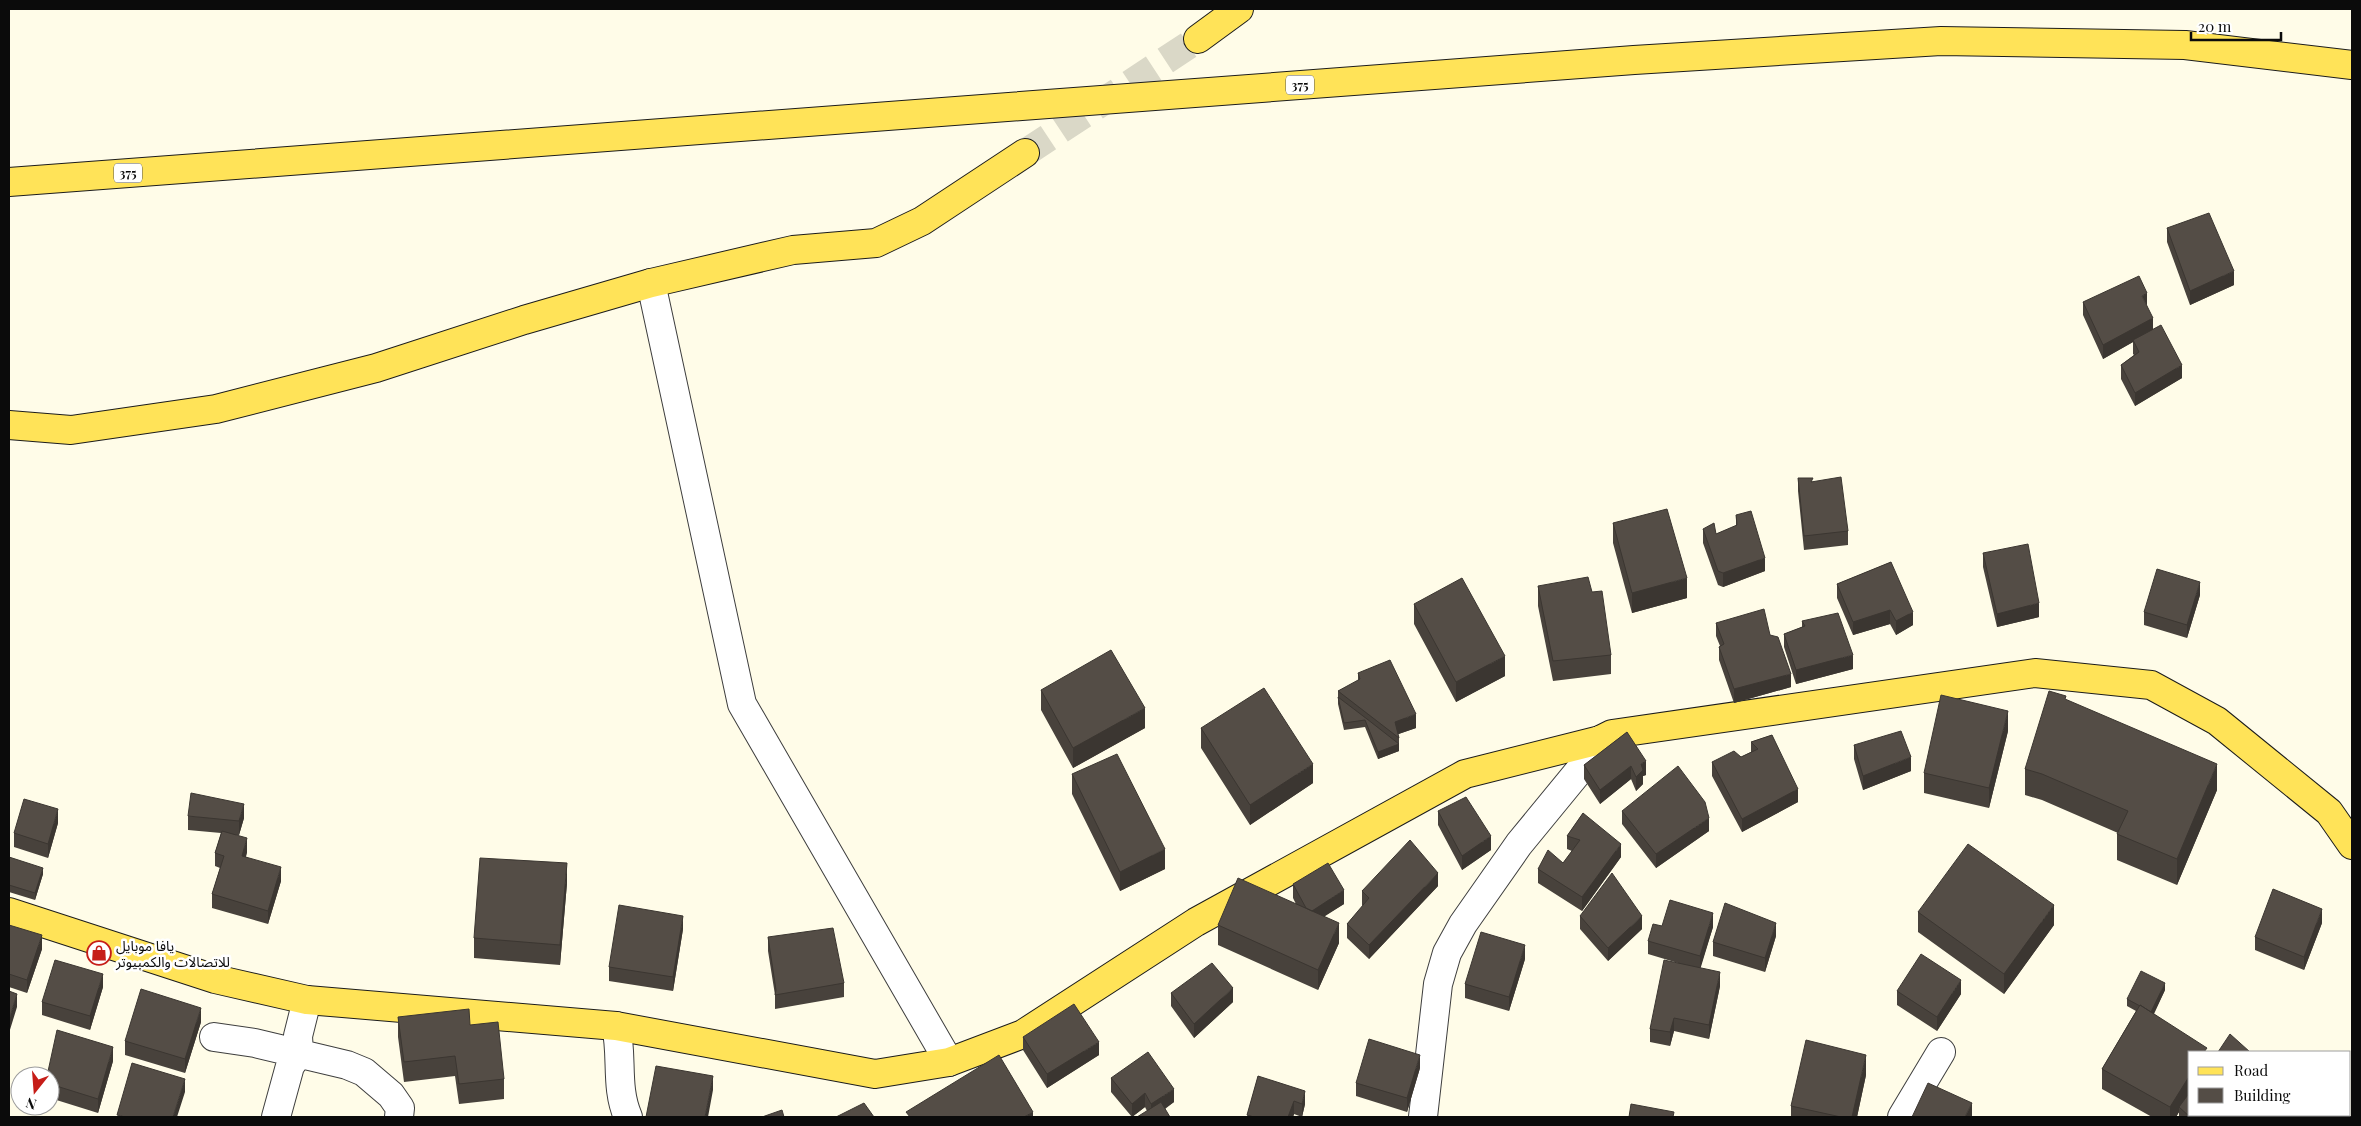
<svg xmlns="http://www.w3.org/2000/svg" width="2361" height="1126" viewBox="0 0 2361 1126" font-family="'Playfair Display','Noto Sans Arabic',serif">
	<rect width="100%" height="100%" fill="#fffce8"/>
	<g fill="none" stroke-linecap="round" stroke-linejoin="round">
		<path stroke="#dad8c7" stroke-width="28" stroke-dasharray="28 14" stroke-linecap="butt" d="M1025,153L1198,39"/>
		<g stroke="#3e3e3e" stroke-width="30">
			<path id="minor" d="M651,283L742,704L949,1062
				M616,1026C623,1057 615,1087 628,1117
				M214,1037L255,1043L347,1065L364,1072L391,1095L400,1108L399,1117
				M276,1117L290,1066L299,1053L298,1036L307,1000
				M1423,1117L1438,984L1447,953L1463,924L1519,844L1592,755L1600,740
				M1902,1117L1941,1052"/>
		</g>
		<g stroke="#1c1c1c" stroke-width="30">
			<path id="major" d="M1198,39L1239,9
				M9,182L1634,60L1941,41L2185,45L2352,65
				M9,425L71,430L216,409L376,368L524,320L651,283L793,250L876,243L922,221L1025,153
				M9,912L215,979L307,1000L616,1026L875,1074L949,1062L1023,1034L1196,922L1465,774L1600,740L1612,734L2035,673L2151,685L2217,721L2329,812L2352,845"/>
		</g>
		<use href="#minor" stroke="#fff" stroke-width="28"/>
		<use href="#major" stroke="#ffe358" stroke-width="28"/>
	</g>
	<path fill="#48423c" d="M2167,228L2234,285L2190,305L2167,242Z
		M2083,302L2147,306L2153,329L2182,378L2135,406L2121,379V365L2134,355L2133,354V342L2103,359L2083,315Z
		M1798,478L1813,482L1848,531V545L1804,550L1798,491Z
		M1736,515L1765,571L1723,587L1718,585L1703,543V529L1716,534L1736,526Z
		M1613,523L1687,598L1632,613L1613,543Z
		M1983,553L2039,617L1997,627L1983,567Z
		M1891,562L1913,625L1896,635L1890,624L1853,635L1837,598V584Z
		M1538,586L1611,655V674L1553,681L1538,606Z
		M2200,595L2187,638L2144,625V612Z
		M1414,604L1505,676L1456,702L1414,624Z
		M1802,621L1853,669L1796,684L1784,647V634L1802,627Z
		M1716,623L1770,635L1791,687L1734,703L1719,660V647L1720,646L1716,636Z
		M1358,673L1416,728L1398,734L1399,738V751L1378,759L1365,727L1344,730L1338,704V691L1358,681Z
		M1041,690L1145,728L1073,768L1041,710Z
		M2066,700L2217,790L2177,885L2117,860V834L2118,833L2042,800L2025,795V769Z
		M1201,728L1313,783L1250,825L1201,748Z
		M2008,731L1989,808L1924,793V773Z
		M1627,732L1646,775L1643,776V784L1636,791L1631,779L1600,804L1584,779V765Z
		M1772,735L1798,802L1742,832L1712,776V762L1741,757L1751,752V742Z
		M1854,745L1911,771L1863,790L1854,759Z
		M1072,774L1165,869L1120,891L1072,794Z
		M1438,811L1491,850L1462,870L1438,825Z
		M1622,811L1709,831L1656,868L1622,824Z
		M1583,813L1621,857L1582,911L1538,883V869L1563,863L1572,851L1567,849V836Z
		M188,816L244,818L239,835H235L247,852L246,857L281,881L268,924L212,908V894L220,868L215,866V853L221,833L188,830Z
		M58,823L48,858L14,847V833Z
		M9,857L43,874L35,900L9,892Z
		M567,883L560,965L474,958V938Z
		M1293,884L1344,904L1324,916L1339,943L1318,990L1218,945V925L1296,904L1293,898Z
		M1438,886L1369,959L1347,938V924L1363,906L1362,905V891Z
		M1918,912L2054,925L2004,994L1918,932Z
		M1580,916L1642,929L1608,961L1580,929Z
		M2322,923L2304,970L2255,950V937Z
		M9,925L42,949L27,993L9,987Z
		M1662,926L1713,927L1700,968L1720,986L1709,1039L1674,1031L1670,1046L1650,1042V1029L1678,963L1648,954V941Z
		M683,929L673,991L609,981V967Z
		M1776,936L1765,972L1713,956V942Z
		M768,937L844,983V997L775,1009V995L768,951Z
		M1525,959L1509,1011L1465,998V984Z
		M103,987L90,1030L42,1015V1002Z
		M2165,990L2154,1014L2207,1052L2190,1115H2274L2272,1117H2179V1112L2176,1117H2152L2102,1089V1069L2136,1011L2127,1006V999Z
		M1897,991L1961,994L1937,1031L1897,1005Z
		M1171,993L1233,1002L1194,1038L1171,1006Z
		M398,1017L470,1025L504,1079V1099L459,1104L455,1076L404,1082L398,1037Z
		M201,1022L185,1073L125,1055V1041Z
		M1023,1037L1099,1055L1047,1088L1023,1050Z
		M113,1061L98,1113L50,1098V1076Z
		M1420,1068L1407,1112L1356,1096V1083Z
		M1866,1075L1857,1117H1791V1106Z
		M1258,1076L1305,1104L1302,1117L1294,1114L1293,1117H1247Z
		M1111,1078L1174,1102L1165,1109L1147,1111L1145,1107L1132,1117L1111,1092Z"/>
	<path fill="#3b3631" d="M2234,271V285L2190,305V291Z
		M2147,293V306L2142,296Z
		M2153,318V332L2133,340V342L2103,359V345Z
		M2182,365V378L2135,406V393Z
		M1765,558V571L1723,587V573Z
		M1687,578V598L1632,613V593Z
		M2200,582V595L2187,638V625Z
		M2039,603V617L1997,627V614Z
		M1890,610V624L1853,635V622Z
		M1913,612V625L1896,635V621Z
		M1853,655V669L1796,684V670Z
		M1505,656V676L1456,702V682Z
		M1791,674V687L1734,703V689Z
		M1145,708V728L1073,768V748Z
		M2008,711V731L1989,808V788Z
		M1416,714V728L1396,735L1395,722Z
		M1399,744V751L1378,759V752Z
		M1911,757V771L1863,790V776Z
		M1646,761V775L1643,776V784L1636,791V777L1641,764Z
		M1313,764V783L1250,825V805Z
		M2217,764V790L2177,885V859Z
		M1631,766V779L1600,804V790Z
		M1798,789V802L1742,832V819Z
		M244,804V818L239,835V821Z
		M58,809V823L48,858V844Z
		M1709,818V831L1656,868V854Z
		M1491,836V850L1462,870V856Z
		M247,838V852L242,869V856Z
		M1621,844V857L1582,911V897Z
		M1165,849V869L1120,891V872Z
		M567,863V883L560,965V945Z
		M281,867V881L268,924V911Z
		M43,868V874L35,900V893Z
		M1438,873V886L1369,959V945Z
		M1344,890V904L1308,927V913Z
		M2054,905V925L2004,994V974Z
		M2322,909V923L2304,970V957Z
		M1713,913V927L1700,970V956Z
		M683,916V929L673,991V977Z
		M1642,916V929L1608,961V948Z
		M1339,923V943L1318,990V970Z
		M1776,923V936L1765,972V958Z
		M42,935V949L27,993V980Z
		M1525,945V959L1509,1011V997Z
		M1720,972V986L1709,1039V1025Z
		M103,974V987L90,1030V1016Z
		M1961,980V994L1937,1031V1017Z
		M2165,983V990L2151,1019V1012Z
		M1233,988V1002L1194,1038V1024Z
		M17,994V1007L9,1033V1020Z
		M201,1008V1022L185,1073V1059Z
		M1674,1018V1031L1670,1046V1032Z
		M1099,1042V1055L1047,1088V1074Z
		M113,1047V1061L98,1113V1099Z
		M1420,1055V1068L1407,1112V1098Z
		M1866,1055V1075L1857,1117H1852Z
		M2190,1075V1095L2179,1107V1112L2176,1117H2170V1107Z
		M713,1076V1090L708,1117H705Z
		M185,1079V1092L177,1117H173Z
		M1174,1089V1102L1152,1117H1151V1104Z
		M1305,1091V1104L1302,1117V1104Z
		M1145,1093V1107L1132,1117V1104Z
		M1294,1101V1114L1293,1117H1288Z
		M1972,1103V1116L1971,1117H1965Z
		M1033,1112V1117H1024Z
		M2262,1115H2274L2272,1117H2261Z"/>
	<path fill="#544d46" stroke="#3b3631" d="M2209,213L2234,271L2190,291L2167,228Z
		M2139,276L2147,293L2142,296L2153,318L2103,345L2083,302Z
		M2161,325L2182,365L2135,393L2121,365L2139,352L2133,340Z
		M1841,477L1848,531L1804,536L1798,478H1813L1811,482Z
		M1667,509L1687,578L1632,593L1613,523Z
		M1751,511L1765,558L1723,573L1718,571L1703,529L1714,523L1716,534L1737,525L1736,515Z
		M2028,544L2039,603L1997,614L1983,553Z
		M1891,562L1913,612L1896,621L1890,610L1853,622L1837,584Z
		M2157,569L2200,582L2187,625L2144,612Z
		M1588,577L1592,592L1602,591L1611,655L1553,661L1538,586Z
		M1462,578L1505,656L1456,682L1414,604Z
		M1764,609L1770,635L1778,637L1791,674L1734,689L1719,647L1724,644L1716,623Z
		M1838,613L1853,655L1796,670L1784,634L1805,626L1802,621Z
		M1111,650L1145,708L1073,748L1041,690Z
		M1390,660L1416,714L1395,722L1399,738L1338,691L1360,679L1358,673Z
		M1264,688L1313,764L1250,805L1201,728Z
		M2049,691L2066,696L2065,699L2217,764L2177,859L2117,834L2128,811L2042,774L2025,769Z
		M1941,695L2008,711L1989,788L1924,773Z
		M1338,697L1367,719L1399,744L1378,752L1365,720L1344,723Z
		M1901,731L1911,757L1863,776L1854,745Z
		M1627,732L1646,761L1641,764L1643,770L1636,777L1631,766L1600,790L1584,765Z
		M1772,735L1798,789L1742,819L1712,762L1734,751L1741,757L1758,749L1751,742Z
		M1117,754L1165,849L1120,872L1072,774Z
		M1678,766L1705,802L1709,818L1656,854L1622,811Z
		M191,793L244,804L239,821L188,816Z
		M1466,797L1491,836L1462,856L1438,811Z
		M24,799L58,809L48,844L14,833Z
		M1583,813L1621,844L1582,897L1538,869L1548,850L1563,863L1580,840L1567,836Z
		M222,831L247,838L242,856L281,867L268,911L212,894L224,856L215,853Z
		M1410,840L1438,873L1369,945L1347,924L1369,898L1362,891Z
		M1968,844L2054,905L2004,974L1918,912Z
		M9,857L43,868L35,893L9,885Z
		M480,858L567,863L560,945L474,938Z
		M1328,863L1344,890L1312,911L1306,908L1293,884Z
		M1612,873L1642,916L1608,948L1580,916Z
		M1238,878L1339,923L1318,970L1218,925Z
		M2273,889L2322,909L2304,957L2255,937Z
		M1670,900L1713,913L1700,956L1648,941L1653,924L1662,926Z
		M1725,903L1776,923L1765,958L1713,942Z
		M619,905L683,916L673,977L609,967Z
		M9,925L42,935L27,980L9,974Z
		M833,928L844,983L775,995L776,990L768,937Z
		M1481,932L1525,945L1509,997L1465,984Z
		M1921,954L1961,980L1937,1017L1897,991Z
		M55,960L103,974L90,1016L42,1002Z
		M1664,960L1720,972L1709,1025L1674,1018L1670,1032L1650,1029Z
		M1212,963L1233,988L1194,1024L1171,993Z
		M2141,971L2165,983L2151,1012L2140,1005V1006L2127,999Z
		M141,989L201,1008L185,1059L125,1041Z
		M9,991L17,994L9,1020Z
		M1074,1004L1099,1042L1047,1074L1023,1037Z
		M2140,1005L2207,1048L2204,1052H2190V1075L2170,1107L2102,1069Z
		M469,1009L470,1025L498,1022L504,1079L459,1084L455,1056L404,1062L398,1017Z
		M57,1030L113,1047L98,1099L50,1084V1076H47Z
		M2230,1034L2250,1052H2218Z
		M1369,1039L1420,1055L1407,1098L1356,1083Z
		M1806,1040L1866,1055L1852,1117H1841L1791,1106Z
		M1148,1052L1174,1089L1151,1104L1145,1093L1132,1104L1111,1078Z
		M999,1055L1033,1112L1024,1117H910L906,1112Z
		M132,1063L185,1079L173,1117H125L117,1115Z
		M656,1066L713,1076L705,1117H646Z
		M1258,1076L1305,1091L1302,1104L1294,1101L1288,1117H1254L1247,1115Z
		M1928,1083L1972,1103L1965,1117H1912Z
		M2190,1092V1115H2262L2261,1117H2190L2179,1107Z
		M1161,1102L1170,1117H1137Z
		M864,1103L874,1117H836Z
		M1631,1104L1674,1112L1673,1117H1629Z
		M782,1110L784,1117H762Z"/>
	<defs>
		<g id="shop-ring" transform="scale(1.25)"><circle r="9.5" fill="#fff" stroke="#c61d18" stroke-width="1.5"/><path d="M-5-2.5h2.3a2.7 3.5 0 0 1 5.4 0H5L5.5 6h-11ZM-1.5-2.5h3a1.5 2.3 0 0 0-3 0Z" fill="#c61d18"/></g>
	</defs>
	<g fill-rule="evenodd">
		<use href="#shop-ring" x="99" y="953"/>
	</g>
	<g text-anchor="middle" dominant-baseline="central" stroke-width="5" stroke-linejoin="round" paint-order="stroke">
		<g fill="#fff" stroke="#545454" stroke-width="1">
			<rect x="1286" y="75.5" width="28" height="19" rx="4"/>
			<rect x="114" y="163.5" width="28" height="19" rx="4"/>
		</g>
		<g font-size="12" font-weight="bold" fill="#0b0b0b">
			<text x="1300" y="85">375</text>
			<text x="128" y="173">375</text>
		</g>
		<g font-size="14" fill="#0b0b0b" stroke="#fff" text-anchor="start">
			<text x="116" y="945">يافا موبايل<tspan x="116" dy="16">للاتصالات والكمبيوتر</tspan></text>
		</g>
	</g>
	<rect width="2361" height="1126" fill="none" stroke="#0b0b0b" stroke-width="20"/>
	<rect x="2188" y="1051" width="162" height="65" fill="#ffffff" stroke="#9d9d9d"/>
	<rect x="2198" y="1067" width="25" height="8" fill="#ffe358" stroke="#9d9d9d"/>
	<text x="2234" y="1076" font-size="15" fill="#0b0b0b">Road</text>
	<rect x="2198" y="1088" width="25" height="15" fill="#544d46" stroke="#9d9d9d"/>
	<text x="2234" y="1101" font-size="15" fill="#0b0b0b">Building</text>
	<g transform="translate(35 1091) rotate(197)"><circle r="24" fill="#ffffff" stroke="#9d9d9d"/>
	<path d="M0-4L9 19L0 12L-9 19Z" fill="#c61d18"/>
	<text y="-8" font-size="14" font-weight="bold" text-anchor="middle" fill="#0b0b0b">N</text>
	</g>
	<path d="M2191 32v8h90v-8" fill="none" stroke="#0b0b0b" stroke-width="2.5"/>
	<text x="2198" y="32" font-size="15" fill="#0b0b0b" stroke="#ffffff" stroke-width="4" paint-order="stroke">20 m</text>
</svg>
